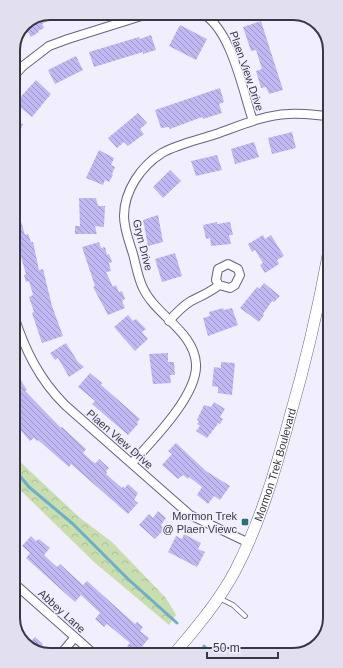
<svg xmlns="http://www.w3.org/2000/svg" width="343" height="668" viewBox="0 0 343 668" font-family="Arial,sans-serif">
	<defs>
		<pattern id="forest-crowns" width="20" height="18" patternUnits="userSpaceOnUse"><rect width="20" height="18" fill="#c8deae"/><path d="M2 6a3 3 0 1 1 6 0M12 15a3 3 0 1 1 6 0" fill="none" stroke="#adbf97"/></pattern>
		<pattern id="building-back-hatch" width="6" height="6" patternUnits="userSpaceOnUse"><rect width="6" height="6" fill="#c0b8f3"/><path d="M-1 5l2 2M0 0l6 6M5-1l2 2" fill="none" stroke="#9d96c7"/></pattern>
	</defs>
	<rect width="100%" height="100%" fill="#f1effe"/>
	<path fill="url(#forest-crowns)" d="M15,457L79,517L112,542L166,598L176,615L169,625L94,562L15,485Z"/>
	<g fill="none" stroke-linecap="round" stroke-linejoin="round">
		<path stroke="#6bafcd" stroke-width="3" d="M15,470L29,487L73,524L128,579L177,623
			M204,646L211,653"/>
	</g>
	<path fill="url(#building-back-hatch)" d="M50,13H55L56,16L42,24L44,28L38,31L39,32L31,37L28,32L18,38L24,24Z
		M261,21L283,90L269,94L266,87L261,88L256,71L262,69L256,50L251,51L243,27Z
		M180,25L207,39L196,60L169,46Z
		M151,35L156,50L143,54V52L94,67L89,52L139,37L140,39Z
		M76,56L83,70L55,84L48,70Z
		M36,80L51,94L32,117L15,103Z
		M220,88L224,102L219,104L222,113L203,119L202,117L170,129L169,127L161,128L155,110Z
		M138,113L147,123L140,129L144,134L128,146L124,142L117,148L108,138Z
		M13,121L23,124L14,147Z
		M292,132L296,148L272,154L268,138Z
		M254,142L259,157L235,164L231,149Z
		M99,150L114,158L111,165L115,167L112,174L113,175L109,182L105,180L103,185L86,178Z
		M217,155L222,170L196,176L191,161Z
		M170,170L181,181L163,198L153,187Z
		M79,198H96L98,206H105L104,227L95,226L97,234H75V226H80Z
		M14,204H16L25,235L28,234L31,242H33L39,270L43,269L52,306L63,336L42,343L32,313L34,312L29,297L33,295L29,281L26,282L24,275L26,274L21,257L18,258L15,247L17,244L14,234Z
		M158,215L163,242L148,246L143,220Z
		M217,222V224L230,222L233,235H229L231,244L211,246L210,238L206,239L203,225Z
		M263,235L265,239L271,235L284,256L277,260L279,264L265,273L260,265L263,263L255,250L252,252L248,244Z
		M99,242L101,248L105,247L107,255L109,254L112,262L109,263L111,271L106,272L113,287L116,285L119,292L122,291L125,299L122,301L125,308L108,315L93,287L95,286L82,247Z
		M175,253L182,276L162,282L155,259Z
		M264,283L280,296L274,302L272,301L263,314L264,315L259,322L240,308L257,287L259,289Z
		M223,308L224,310L232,308L238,325L208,336L203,318L210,316L209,312Z
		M128,315L133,321L136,319L146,329L142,332L148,339L135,351L114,327Z
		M66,343L78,362L84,367L69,377L58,358L55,360L50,353Z
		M168,353V362H174L175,375H170L171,383L153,384L149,354Z
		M221,362L235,363L232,395L218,393V387L212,386L214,367L221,368Z
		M15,371L27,390L25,391L61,428L62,427L86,449L83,453L93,462L96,463L99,459L109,468L106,471L107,473L106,474L122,488L123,486L125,488L128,484L138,493L134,500L138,503L128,514L71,464L69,467L38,440L37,441L34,438L30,441L16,425L19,422L15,418Z
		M90,373L102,383L101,385L140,419L137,422L138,424L128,435L92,404L95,401L78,387Z
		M214,402L225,409L220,417L223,419L220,424L217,422L218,424L207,438L196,431L200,426L197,424L199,421L197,420L204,405L211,407Z
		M176,443L206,471L230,486L220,500L214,496L208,504L197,495L202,487L189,477L188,479L183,475L178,479L162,465L172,454L168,451Z
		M158,511L166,518L161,525L164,529L155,539L139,525L149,514L153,518Z
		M184,534L201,543L198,549L205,552L197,567L168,552L176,536L182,539Z
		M31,536L36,541L39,539L50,548L44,555L57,567L60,564L83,585L87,581L135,624L137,622L143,627L140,631L149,638L136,654L127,646L130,643L107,624L104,627L95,619L100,613L81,595L75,602L26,558L30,553L22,546Z
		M35,637L43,644L37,651L27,646Z"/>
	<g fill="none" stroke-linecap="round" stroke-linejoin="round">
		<g stroke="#666281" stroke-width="5.5">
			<path id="service" d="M219,598L233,605L245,616"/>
		</g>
		<g stroke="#666281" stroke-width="10">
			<path id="minor" d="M201,13C231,27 243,92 253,121
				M13,77L23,66L49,46L68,39L151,13
				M14,316C25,350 39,379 65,405L190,515L249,543
				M169,321C176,313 183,306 191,301C201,296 211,292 219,285L230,288L235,285L240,275L238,269L228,264L218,269L216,280L219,285
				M132,463C152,441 198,395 196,364C194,331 156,316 143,288C138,278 136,265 133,254C129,241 124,229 124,216C124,191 141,166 162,153C178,144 198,140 216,134C239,126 264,115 288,114C301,113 315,115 328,116
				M16,585L94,654
				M60,655L75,637"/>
		</g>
		<g stroke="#666281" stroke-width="12">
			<g id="secondary">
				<path id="s1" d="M174,654C196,628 219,601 235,571C260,523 275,472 289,420C305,365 318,310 328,255"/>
			</g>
		</g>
		<use href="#service" stroke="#fff" stroke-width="4"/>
		<use href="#minor" stroke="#fff" stroke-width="8"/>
		<use href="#secondary" stroke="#fff" stroke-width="11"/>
	</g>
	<rect fill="#267176" stroke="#f1effe" stroke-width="1.5" x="241" y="518" width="8" height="8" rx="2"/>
	<g text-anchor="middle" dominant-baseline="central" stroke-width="3" stroke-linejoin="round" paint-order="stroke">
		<g font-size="11" fill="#383745" stroke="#f1effe">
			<text transform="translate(247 71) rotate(71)">Plaen View Drive</text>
			<text transform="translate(143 245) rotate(76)">Gryn Drive</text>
			<text transform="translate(120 439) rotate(41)">Plaen View Drive</text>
			<text stroke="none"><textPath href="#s1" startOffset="217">Mormon Trek Boulevard</textPath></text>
			<text transform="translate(62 611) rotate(42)">Abbey Lane</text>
		</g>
		<g font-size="11" fill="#383745" stroke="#f1effe" text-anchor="end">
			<text x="237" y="516">Mormon Trek<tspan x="237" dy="13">@ Plaen Viewc</tspan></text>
		</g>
	</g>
	<path d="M0 0H343V668H0ZM50 20H293A30 30 0 0 1 323 50V618A30 30 0 0 1 293 648H50A30 30 0 0 1 20 618V50A30 30 0 0 1 50 20Z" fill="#e2e0ef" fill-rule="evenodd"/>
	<path fill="none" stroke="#383745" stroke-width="2" d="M50 20H293A30 30 0 0 1 323 50V618A30 30 0 0 1 293 648H50A30 30 0 0 1 20 618V50A30 30 0 0 1 50 20Z"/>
	<path d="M207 652v6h71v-6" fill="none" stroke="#383745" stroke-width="2"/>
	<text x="213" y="652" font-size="12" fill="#383745" stroke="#f1effe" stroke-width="3" paint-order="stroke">50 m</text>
</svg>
